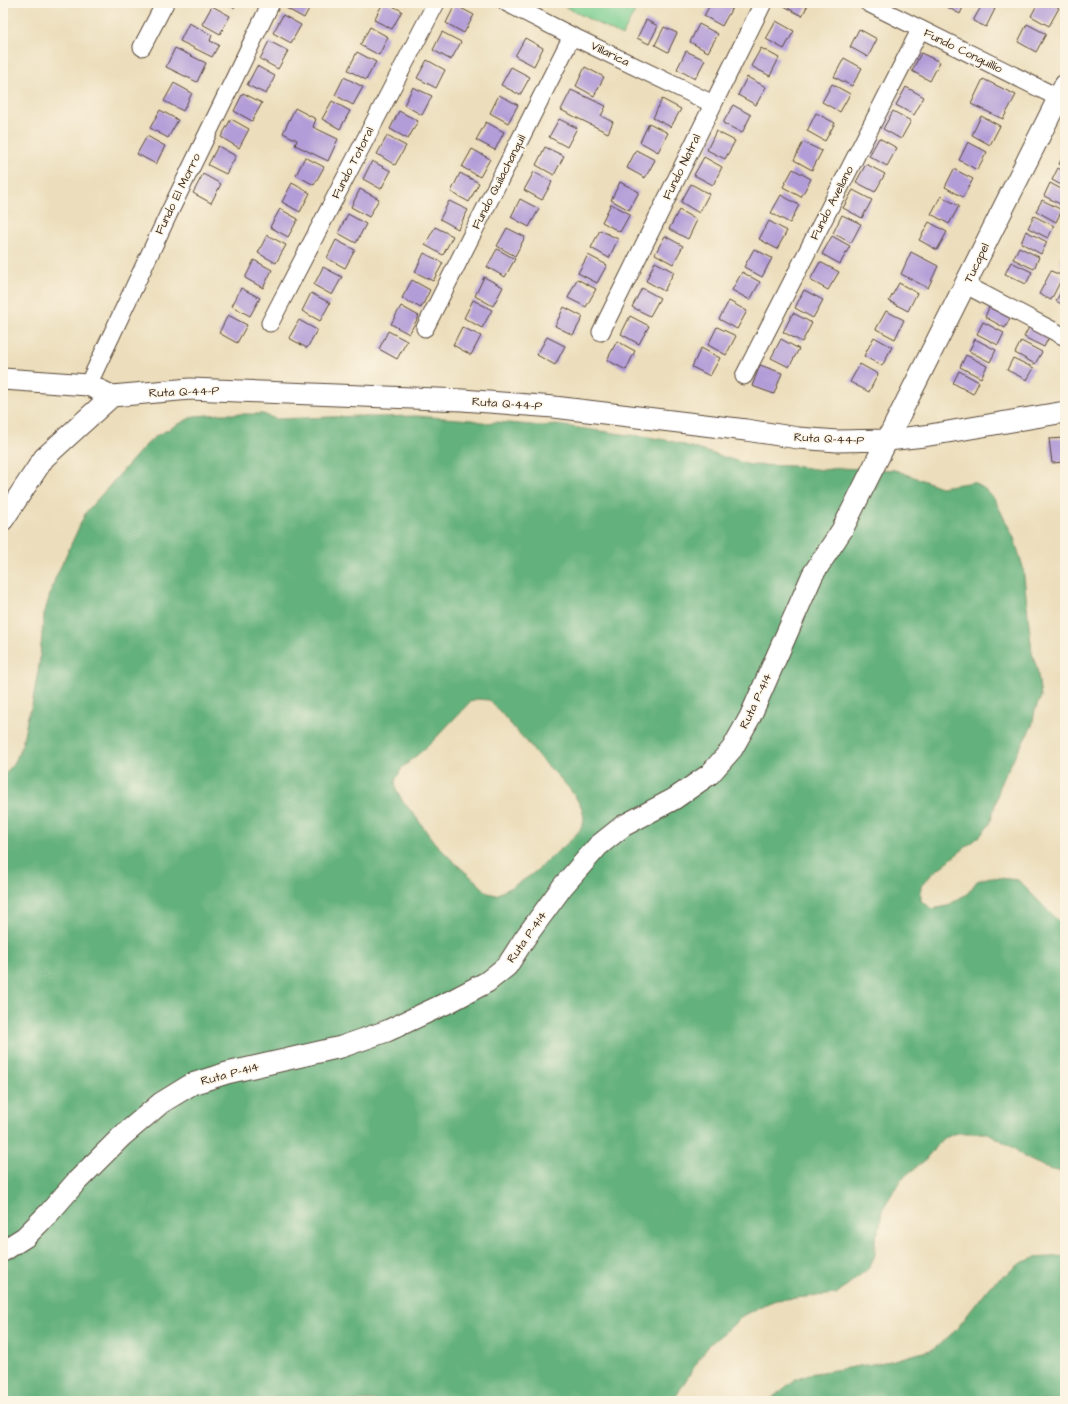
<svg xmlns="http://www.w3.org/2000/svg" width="1068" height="1404" viewBox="0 0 1068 1404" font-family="'Architects Daughter',sans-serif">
	<rect width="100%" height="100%" fill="#fcf5e5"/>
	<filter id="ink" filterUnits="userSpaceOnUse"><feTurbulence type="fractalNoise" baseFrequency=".025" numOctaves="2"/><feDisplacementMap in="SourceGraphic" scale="8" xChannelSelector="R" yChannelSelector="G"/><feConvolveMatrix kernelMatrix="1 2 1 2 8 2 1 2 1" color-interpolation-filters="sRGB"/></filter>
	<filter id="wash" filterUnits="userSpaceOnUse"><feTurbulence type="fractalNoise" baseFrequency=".012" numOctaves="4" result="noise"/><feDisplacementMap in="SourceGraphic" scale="16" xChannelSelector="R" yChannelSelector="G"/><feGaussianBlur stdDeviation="0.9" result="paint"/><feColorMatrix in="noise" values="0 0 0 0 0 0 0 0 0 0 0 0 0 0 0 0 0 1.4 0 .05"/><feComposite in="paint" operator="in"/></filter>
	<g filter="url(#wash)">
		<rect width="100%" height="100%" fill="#ecdebc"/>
		<path fill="#7ace91" stroke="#5a7c58" d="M558,3H639L622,36Z"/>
		<path fill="#63b17b" stroke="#4f6e4c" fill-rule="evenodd" d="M222,414H263L276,419L358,416L372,417L417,416L472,420L485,423L497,422L542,426L557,425L629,435L643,436L671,441L750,465L793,466L823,470L838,468L895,470L941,487L973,482L985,489L995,500L1014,538L1023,567L1032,653L1037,668L1041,697L1035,710L1032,726L1001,782L990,824L980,836L932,874L921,886V901L933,909L947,906L968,893L977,881L990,877L1018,880L1065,928V1173L1049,1169L1024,1157L1014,1148L988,1133H957L942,1139L923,1162L901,1179L882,1210L880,1226L875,1239V1255L869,1268L836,1294L776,1300L761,1306L742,1316L732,1326L710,1344L699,1359L673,1401H3V779L5,774L15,762L22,745L28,716L32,705L39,666L44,614L55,579L86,512L144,447L156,436L194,416ZM476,699L489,700C503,714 514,729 528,743C531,746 533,751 537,755C551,770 584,797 584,820C583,833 558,851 548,860C541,866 534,874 525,879C516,885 505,890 496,895L488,893L479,884L453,861L434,842L413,813L403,802L396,789L395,781L402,768L431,743L470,702Z
			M1065,1256V1401H768L796,1379L809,1374L891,1361L934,1349L955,1331L990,1286L1021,1263L1034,1258Z"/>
		<g id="blocks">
			<path fill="#b39dd8" d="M225,3H236L234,8Z
				M289,3H312L304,18L286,8Z
				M383,3H387L402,11L392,29L374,20Z
				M711,3H722L732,8L722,26L704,16Z
				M786,3H809L802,16L784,6Z
				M949,3H965L960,14L947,7Z
				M983,3L995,9L986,27L973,21Z
				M1038,3H1051L1059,8L1049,26L1031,16Z
				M455,5L474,15L464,33L446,23Z
				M212,6L230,16L220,34L202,24Z
				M283,15L301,25L291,43L273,33Z
				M646,20L658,26L649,44L637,38Z
				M776,21L794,31L784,49L766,39Z
				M189,23L212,35L210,41L219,45L212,57L180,41Z
				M699,24L718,34L708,52L690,42Z
				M1027,24L1046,34L1036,52L1018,42Z
				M370,27L388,37L379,55L360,45Z
				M664,27L677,33L668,52L655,45Z
				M859,29L877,39L868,57L850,47Z
				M442,32L461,42L451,60L433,50Z
				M525,38L543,48L534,66L515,56Z
				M269,41L288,51L278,69L260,59Z
				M175,48L206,63L197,82L166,67Z
				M761,48L779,58L770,76L751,66Z
				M686,51L705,60L695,79L677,69Z
				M357,52L376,62L366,80L348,70Z
				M921,53L940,62L930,81L912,71Z
				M844,58L862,68L852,86L834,77Z
				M427,60L445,70L436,88L417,78Z
				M257,66L275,76L266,94L247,85Z
				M511,67L530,77L520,95L501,85Z
				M585,67L604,77L594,96L576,86Z
				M344,77L363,87L353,105L335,95Z
				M747,77L766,87L756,105L738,95Z
				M983,79L1016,95L1003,119L971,104Z
				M174,83L192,93L183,111L164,101Z
				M832,84L850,94L840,112L822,102Z
				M413,87L432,96L422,115L404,105Z
				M906,87L924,97L914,115L896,105Z
				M571,90L606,106L601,116L613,122L608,133L561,110Z
				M243,93L262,103L252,121L234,111Z
				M499,95L518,105L508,123L490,113Z
				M662,99L681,109L671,127L653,118Z
				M332,101L350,111L340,129L322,119Z
				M733,105L751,115L742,133L723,123Z
				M295,108L316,119L313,127L338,139L328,161L295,145L297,140L283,133Z
				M160,110L178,120L168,138L150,128Z
				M399,111L418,121L408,139L390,129Z
				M893,111L911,121L901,139L883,129Z
				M816,113L835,123L825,141L807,131Z
				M981,116L1000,126L990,145L972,135Z
				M231,119L249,129L239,148L221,137Z
				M559,119L577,128L567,147L549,137Z
				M486,122L504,132L495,150L476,140Z
				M649,123L668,133L658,152L640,142Z
				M716,131L735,141L725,159L707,150Z
				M147,136L165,146L156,164L137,154Z
				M387,136L406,146L395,165L377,154Z
				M879,138L897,148L887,166L869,156Z
				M803,142L822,151L812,170L794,160Z
				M968,142L987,152L977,170L959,160Z
				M218,146L236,156L226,174L208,165Z
				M545,147L564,156L554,175L536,165Z
				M472,149L490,159L480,177L462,167Z
				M636,150L655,160L645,178L627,168Z
				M1065,152V167L1059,164Z
				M305,157L324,167L314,185L296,175Z
				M704,157L722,167L713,185L694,175Z
				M372,161L391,171L381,189L363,179Z
				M866,164L885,174L875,192L856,182Z
				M1058,168L1065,172V187L1052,180Z
				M793,169L811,179L801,197L783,187Z
				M954,169L973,179L963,197L945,187Z
				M534,172L552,182L542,200L524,190Z
				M460,173L479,183L469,202L451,192Z
				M203,174L221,184L211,203L193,193Z
				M620,182L639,192L629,210L611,200Z
				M292,183L310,193L300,212L282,202Z
				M1050,183L1065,191L1064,206L1044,196Z
				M691,184L709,194L699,213L681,202Z
				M360,189L379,199L369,217L351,207Z
				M853,190L872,200L862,218L843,208Z
				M781,195L799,205L790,223L771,213Z
				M941,196L959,206L949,224L931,214Z
				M520,199L539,209L529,227L511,217Z
				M1042,200L1062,210L1056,222L1036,211Z
				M449,201L468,210L458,229L440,219Z
				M611,204L630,214L620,232L602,222Z
				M280,209L298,219L288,237L270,227Z
				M679,210L697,220L688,239L669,229Z
				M348,214L366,224L356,243L338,233Z
				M842,215L861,224L851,243L833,233Z
				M1034,216L1054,226L1048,238L1028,228Z
				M769,221L787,231L777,249L759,239Z
				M929,222L947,232L937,250L919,240Z
				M435,227L453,236L443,255L425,245Z
				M507,228L525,237L515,256L497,246Z
				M600,230L618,239L609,258L591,248Z
				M1026,231L1047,242L1041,254L1021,243Z
				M267,235L286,245L276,263L258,253Z
				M665,236L683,246L673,264L655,254Z
				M832,236L850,246L840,264L822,254Z
				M336,240L355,250L345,268L327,258Z
				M1019,247L1039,257L1034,269L1013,259Z
				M497,249L515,259L505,277L487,267Z
				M754,249L772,258L762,277L744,267Z
				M911,252L938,266L928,288L901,274Z
				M424,253L443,263L433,281L415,272Z
				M1065,254V265L1060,263Z
				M588,255L607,265L597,283L578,273Z
				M254,260L272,270L263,288L245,278Z
				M655,262L674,272L664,291L646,281Z
				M820,262L839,272L828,290L810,280Z
				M1011,262L1032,272L1026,284L1005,274Z
				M323,267L342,277L332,295L314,285Z
				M1051,271L1063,276L1051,300L1039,294Z
				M742,272L760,282L750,300L732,290Z
				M484,277L503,287L493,306L475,296Z
				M577,279L596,289L586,307L568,298Z
				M412,280L430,290L421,308L402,298Z
				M899,283L917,293L908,311L889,301Z
				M1065,284V306L1056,301Z
				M241,288L260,298L250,316L232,306Z
				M642,288L660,298L650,316L632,307Z
				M804,290L823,300L813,318L795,308Z
				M311,293L330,303L320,321L302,311Z
				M473,300L492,310L482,328L464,318Z
				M729,301L747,311L737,329L719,319Z
				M990,305L1011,316L1005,328L985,317Z
				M401,306L419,316L409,334L391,324Z
				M564,307L583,317L573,335L555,326Z
				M886,311L904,320L895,339L876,329Z
				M793,313L812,323L802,342L783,332Z
				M228,315L247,325L237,343L219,333Z
				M630,316L649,326L639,344L621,334Z
				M299,320L317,330L307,348L289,338Z
				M983,322L1004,333L998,345L977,334Z
				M1030,325L1050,335L1044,347L1024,337Z
				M462,327L481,336L471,355L453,345Z
				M717,327L736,336L726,355L708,345Z
				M388,331L407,341L397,359L379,349Z
				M547,337L565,346L555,365L537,355Z
				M874,337L892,347L882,366L864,356Z
				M781,339L799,349L789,367L771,358Z
				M975,339L996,350L990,362L969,351Z
				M617,341L635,351L626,370L607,360Z
				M1021,341L1042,352L1035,364L1015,353Z
				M701,348L720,358L710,376L692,367Z
				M966,355L987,366L981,378L960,367Z
				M1013,358L1034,368L1027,380L1007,370Z
				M860,364L878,374L869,392L850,382Z
				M760,365L782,373L774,394L752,386Z
				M959,371L979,382L973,394L953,383Z
				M1065,438V462L1052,463L1049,439Z"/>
		</g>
	</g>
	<g filter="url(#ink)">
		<use href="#blocks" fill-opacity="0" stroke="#564536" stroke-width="1"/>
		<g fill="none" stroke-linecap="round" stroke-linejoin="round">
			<g stroke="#564536" stroke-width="19">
				<path id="minor" d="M507,3L572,36L713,104
					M868,3L1065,101
					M142,47L165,3
					M966,285L1065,337
					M270,323L436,3
					M425,328L572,36
					M601,332L763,3
					M744,376L920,30
					M88,385L169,213L271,3"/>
			</g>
			<g stroke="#564536" stroke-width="23">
				<path id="tertiary" d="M3,379L88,385L112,396
					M3,520L44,458L112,396L190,389L462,400L554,407L746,430L798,438L837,441L888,440L924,436L1065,412
					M3,1251L25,1237L49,1213L76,1182L121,1137L161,1103L192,1084L227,1073L341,1047L387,1031L451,1001L487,982L507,966L525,938L563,886L598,846L623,826L674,799L710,774L732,749L750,717L813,574L842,530L1065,85"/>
			</g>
			<use href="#minor" stroke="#fff" stroke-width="17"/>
			<use href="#tertiary" stroke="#fff" stroke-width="21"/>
		</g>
	</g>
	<g text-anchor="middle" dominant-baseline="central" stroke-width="3" stroke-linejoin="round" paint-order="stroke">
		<g font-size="12" fill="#3b2a1e" stroke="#fcf5e5">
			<text transform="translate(963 51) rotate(26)">Fundo Conguillío</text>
			<text transform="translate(610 54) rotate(26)">Villarica</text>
			<text transform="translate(353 163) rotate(-63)">Fundo Totoral</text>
			<text transform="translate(682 167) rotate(-64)">Fundo Natral</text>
			<text transform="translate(499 182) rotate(-63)">Fundo Quilachanquil</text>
			<text transform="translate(178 194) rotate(-64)">Fundo El Morro</text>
			<text transform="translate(832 203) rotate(-63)">Fundo Avellano</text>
			<text transform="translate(977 263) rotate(-64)">Tucapel</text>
			<text transform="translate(184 392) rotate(-2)">Ruta Q-44-P</text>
			<text transform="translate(507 404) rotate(4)">Ruta Q-44-P</text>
			<text transform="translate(829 439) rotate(3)">Ruta Q-44-P</text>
			<text transform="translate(756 701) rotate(-65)">Ruta P-414</text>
			<text transform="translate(527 937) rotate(-55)">Ruta P-414</text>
			<text transform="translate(230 1074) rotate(-15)">Ruta P-414</text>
		</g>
	</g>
	<rect width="1068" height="1404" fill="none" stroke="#fcf5e5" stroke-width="16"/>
</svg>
